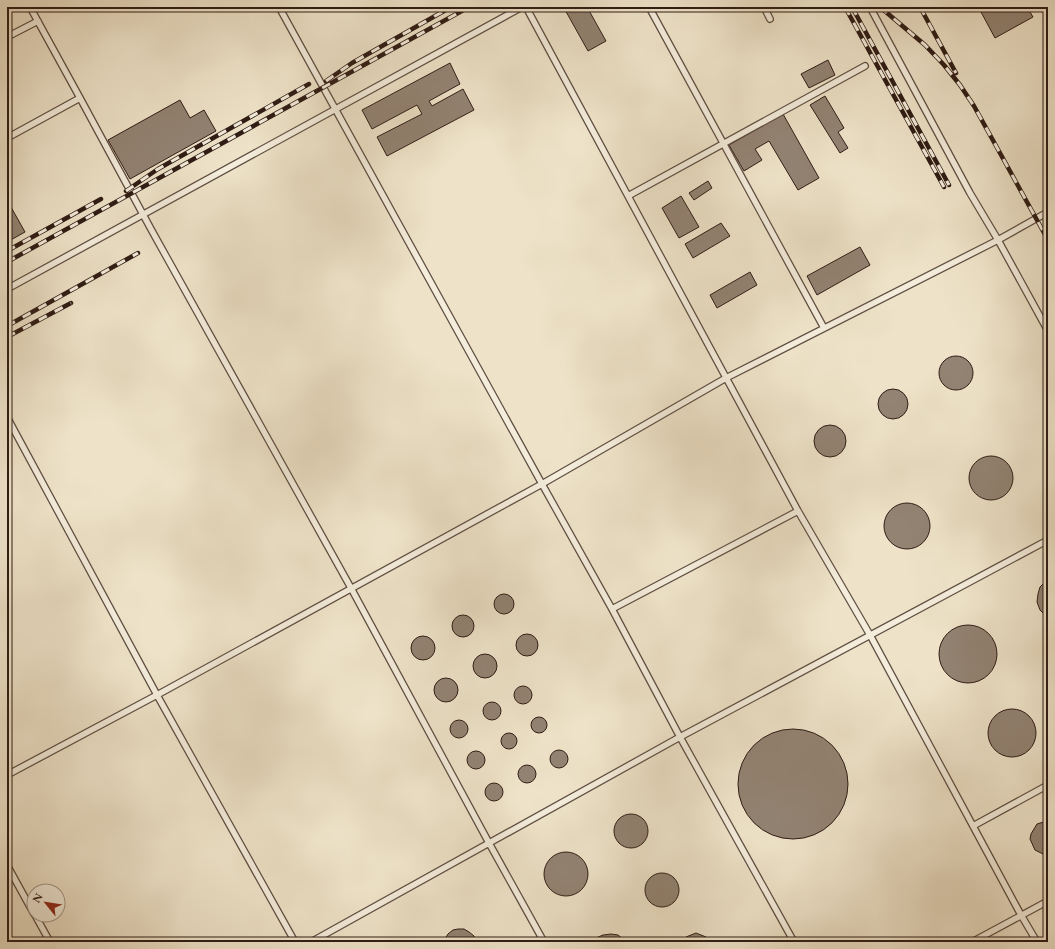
<svg xmlns="http://www.w3.org/2000/svg" width="1055" height="949" viewBox="0 0 1055 949" font-family="'EB Garamond',serif">
	<rect width="100%" height="100%" fill="#eee3c9"/>
	<filter id="stains"><feTurbulence type="fractalNoise" baseFrequency=".005" numOctaves="4"/><feColorMatrix values="0 0 0 0 .2 0 0 0 0 .09 0 0 0 0 .02 0 0 0 .5 -.17"/></filter>
	<radialGradient id="worn" r=".72"><stop offset=".6" stop-color="#630" stop-opacity="0"/><stop offset="1" stop-color="#630" stop-opacity=".3"/></radialGradient>
	<path fill="#928373" stroke="#2f1c15" d="M566,7H587L606,41L588,51L564,8Z
		M990,7H1027L1033,17L995,38L981,12Z
		M828,60L835,75L809,88L801,74Z
		M450,63L460,84L429,101L432,106L463,89L474,110L387,156L377,137L422,114L417,105L372,129L362,110Z
		M825,96L844,128L838,132L848,148L840,153L810,105Z
		M180,100L190,118L204,110L216,131L130,179L108,140Z
		M783,114L819,178L798,190L769,141L755,149L762,160L744,171L729,145Z
		M708,181L712,188L694,200L689,193Z
		M681,196L699,227L679,238L662,208Z
		M7,200L25,232L7,242Z
		M721,223L730,236L693,258L685,244Z
		M860,247L870,265L817,295L807,276Z
		M750,272L757,285L717,308L710,295Z
		M939 373a17 17 0 1 1 34 0a17 17 0 1 1-34 0Z
		M878 404a15 15 0 1 1 30 0a15 15 0 1 1-30 0Z
		M814 441a16 16 0 1 1 32 0a16 16 0 1 1-32 0Z
		M969 478a22 22 0 1 1 44 0a22 22 0 1 1-44 0Z
		M884 526a23 23 0 1 1 46 0a23 23 0 1 1-46 0Z
		M1048,579V618L1040,610L1037,602L1038,594L1040,587Z
		M494 604a10 10 0 1 1 20 0a10 10 0 1 1-20 0Z
		M452 626a11 11 0 1 1 22 0a11 11 0 1 1-22 0Z
		M939 654a29 29 0 1 1 58 0a29 29 0 1 1-58 0Z
		M516 645a11 11 0 1 1 22 0a11 11 0 1 1-22 0Z
		M411 648a12 12 0 1 1 24 0a12 12 0 1 1-24 0Z
		M473 666a12 12 0 1 1 24 0a12 12 0 1 1-24 0Z
		M434 690a12 12 0 1 1 24 0a12 12 0 1 1-24 0Z
		M514 695a9 9 0 1 1 18 0a9 9 0 1 1-18 0Z
		M483 711a9 9 0 1 1 18 0a9 9 0 1 1-18 0Z
		M988 733a24 24 0 1 1 48 0a24 24 0 1 1-48 0Z
		M531 725a8 8 0 1 1 16 0a8 8 0 1 1-16 0Z
		M450 729a9 9 0 1 1 18 0a9 9 0 1 1-18 0Z
		M738 784a55 55 0 1 1 110 0a55 55 0 1 1-110 0Z
		M501 741a8 8 0 1 1 16 0a8 8 0 1 1-16 0Z
		M550 759a9 9 0 1 1 18 0a9 9 0 1 1-18 0Z
		M467 760a9 9 0 1 1 18 0a9 9 0 1 1-18 0Z
		M518 774a9 9 0 1 1 18 0a9 9 0 1 1-18 0Z
		M485 792a9 9 0 1 1 18 0a9 9 0 1 1-18 0Z
		M614 831a17 17 0 1 1 34 0a17 17 0 1 1-34 0Z
		M1047,821L1048,855H1045L1035,850L1030,839L1031,834L1037,824Z
		M544 874a22 22 0 1 1 44 0a22 22 0 1 1-44 0Z
		M645 890a17 17 0 1 1 34 0a17 17 0 1 1-34 0Z
		M458,929H464L469,932L474,936L476,942H443L448,934L453,930Z
		M696,933L706,937L711,942H682L686,937Z
		M611,934L618,935L627,942H593L596,938L603,935Z"/>
	<g fill="none" stroke-linecap="round" stroke-linejoin="round">
		<g stroke="#5f4e42" stroke-width="8">
			<path id="lane" d="M30,7L80,98L152,231L351,588L489,843L544,942
				M279,7L542,484L612,609L680,737L794,942
				M526,7L798,511L870,635L973,826L1021,915L1037,942
				M649,7L824,328
				M764,7L770,19
				M870,7L970,193L998,240L1048,331
				M7,37L38,21
				M7,138L80,98
				M628,196L865,66
				M7,289L522,7
				M7,417L157,695L295,942
				M612,609L798,511
				M7,775L157,695L542,484L726,378L998,240L1048,212
				M973,826L1048,785
				M7,865L34,914
				M35,915L50,942
				M311,942L680,737L1048,540
				M972,942L1048,901"/>
		</g>
		<use href="#lane" stroke="#f4eddc" stroke-width="5.5"/>
		<g stroke="#2f1c15" stroke-width="4.5">
			<path id="rail" d="M845,7L944,187
				M852,7L949,185
				M880,7L925,45L944,65L960,85L974,106L1048,240
				M920,7L956,73
				M326,81L352,63L451,7
				M126,191L158,169L309,84
				M7,251L101,199
				M7,262L469,7
				M7,326L138,253
				M7,337L71,303"/>
		</g>
		<use href="#rail" stroke="#f4eddc" stroke-width="3" stroke-dasharray="9" stroke-linecap="butt"/>
	</g>
	<rect width="1055" height="949" fill="none" stroke="#eee3c9" stroke-width="24"/>
	<rect x="8" y="8" width="1039" height="933" fill="none" stroke="#2f1c15" stroke-width="2"/>
	<rect x="12" y="12" width="1031" height="925" fill="none" stroke="#2f1c15"/>
	<g transform="translate(46 903) rotate(300)"><circle r="19" fill="#f4eddc" stroke="#a5998c"/>
	<path d="M0-3L7 15L0 10L-7 15Z" fill="#8f2418"/>
	<text y="-6" font-size="11" font-weight="bold" text-anchor="middle" fill="#2f1c15">N</text>
	</g>
	<rect width="100%" height="100%" filter="url(#stains)"/>
	<rect width="100%" height="100%" fill="url(#worn)"/>
</svg>
